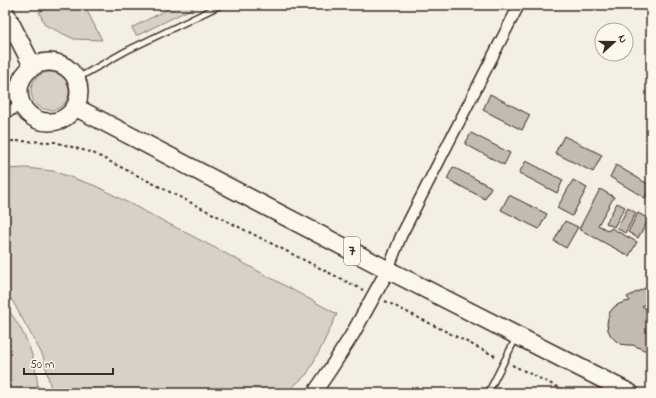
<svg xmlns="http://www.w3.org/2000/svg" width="656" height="398" viewBox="0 0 656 398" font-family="'Indie Flower',sans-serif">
	<rect width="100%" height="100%" fill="#f3efe4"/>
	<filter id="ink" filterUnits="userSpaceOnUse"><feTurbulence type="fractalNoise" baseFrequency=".025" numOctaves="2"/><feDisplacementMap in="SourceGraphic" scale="8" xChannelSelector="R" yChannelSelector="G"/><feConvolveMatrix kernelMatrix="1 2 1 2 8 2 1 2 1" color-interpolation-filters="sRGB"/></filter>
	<g filter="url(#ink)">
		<path fill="#d8d1c6" stroke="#8a7e72" d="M56,5H84L102,40L74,39L45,25L39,12Z
			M176,5H199L138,35H136L132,28L133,27Z
			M31 91a19 19 0 1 1 38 0a19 19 0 1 1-38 0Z
			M26,168L53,171L96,186L223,252L337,314L320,350L307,374L286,393H52L43,356L12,300L5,294V169Z
			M5,306C25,330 38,361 38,393H5Z"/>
		<path fill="#c3bbb0" stroke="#3b2a1e" d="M490,94L530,115L522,130L483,110Z
			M471,133L510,153L504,165L465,144Z
			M564,136L602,155L593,172L555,153Z
			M526,161L563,180L557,193L519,173Z
			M616,165L651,186L645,198L610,177Z
			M453,167L491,187L485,199L447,179Z
			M573,180L587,188L572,216L557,208Z
			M600,189L614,197L598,225L609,231L611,228L637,242L629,256L579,229Z
			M509,195L547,214L539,229L501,210Z
			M617,203L625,207L614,227L606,223Z
			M628,208L636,213L625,233L617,228Z
			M638,213L649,219L638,238L628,232Z
			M565,221L578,227L566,248L554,241Z
			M651,285V301L642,306L647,310L650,316L651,322L649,331L651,332V353L633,345H627L621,344L616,341L611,336L608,330L607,324L608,318L610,312L614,307L619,304L625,302L630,301L627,297Z"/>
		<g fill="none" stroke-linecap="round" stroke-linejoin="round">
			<g stroke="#3b2a1e" stroke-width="8">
				<path id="service" d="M76,79L126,51L221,5
					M488,393L516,338"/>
			</g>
			<g stroke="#3b2a1e" stroke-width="13">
				<path id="minor" d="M5,113L22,105
					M388,270L401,236L519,5"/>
			</g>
			<g stroke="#3b2a1e" stroke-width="16">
				<path id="tertiary" d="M314,393L331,368L352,335L388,270"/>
			</g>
			<g stroke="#3b2a1e" stroke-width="20">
				<path id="trunk" d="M5,12L33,67
					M19 92a30 30 0 1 1 60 0a30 30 0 1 1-60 0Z
					M75,107L388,270L630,393"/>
			</g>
			<path stroke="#3b2a1e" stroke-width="2" stroke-dasharray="3 3" stroke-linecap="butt" d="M5,142L14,141L55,142L93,153L363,290
				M385,301L497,357
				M512,365L570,393"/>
			<use href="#service" stroke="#fbf7ec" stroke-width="5"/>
			<use href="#minor" stroke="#fbf7ec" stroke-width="10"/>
			<use href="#tertiary" stroke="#fbf7ec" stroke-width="13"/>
			<use href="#trunk" stroke="#fbf7ec" stroke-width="17"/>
		</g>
	</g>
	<g text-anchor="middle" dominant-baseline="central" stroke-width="4" stroke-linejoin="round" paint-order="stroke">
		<rect fill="#fbf7ec" stroke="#75685c" stroke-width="1" x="344" y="237" width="16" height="28" rx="3"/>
		<g font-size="16" font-weight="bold" fill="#3b2a1e">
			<text x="352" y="251">7</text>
		</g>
	</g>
	<rect width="656" height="398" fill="none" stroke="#fbf7ec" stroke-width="20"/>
	<rect x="10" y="10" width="636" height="378" fill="none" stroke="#3b2a1e" stroke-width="1.5" filter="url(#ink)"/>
	<g transform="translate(614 42) rotate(69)"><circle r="19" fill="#fbf7ec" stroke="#aea59a"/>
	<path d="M0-3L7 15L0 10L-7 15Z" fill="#3b2a1e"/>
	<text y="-6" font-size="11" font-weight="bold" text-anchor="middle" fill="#3b2a1e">N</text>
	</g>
	<path d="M24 368v6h89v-6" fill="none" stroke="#3b2a1e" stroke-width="2"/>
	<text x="30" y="368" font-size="12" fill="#3b2a1e" stroke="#fbf7ec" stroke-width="3" paint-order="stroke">50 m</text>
</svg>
